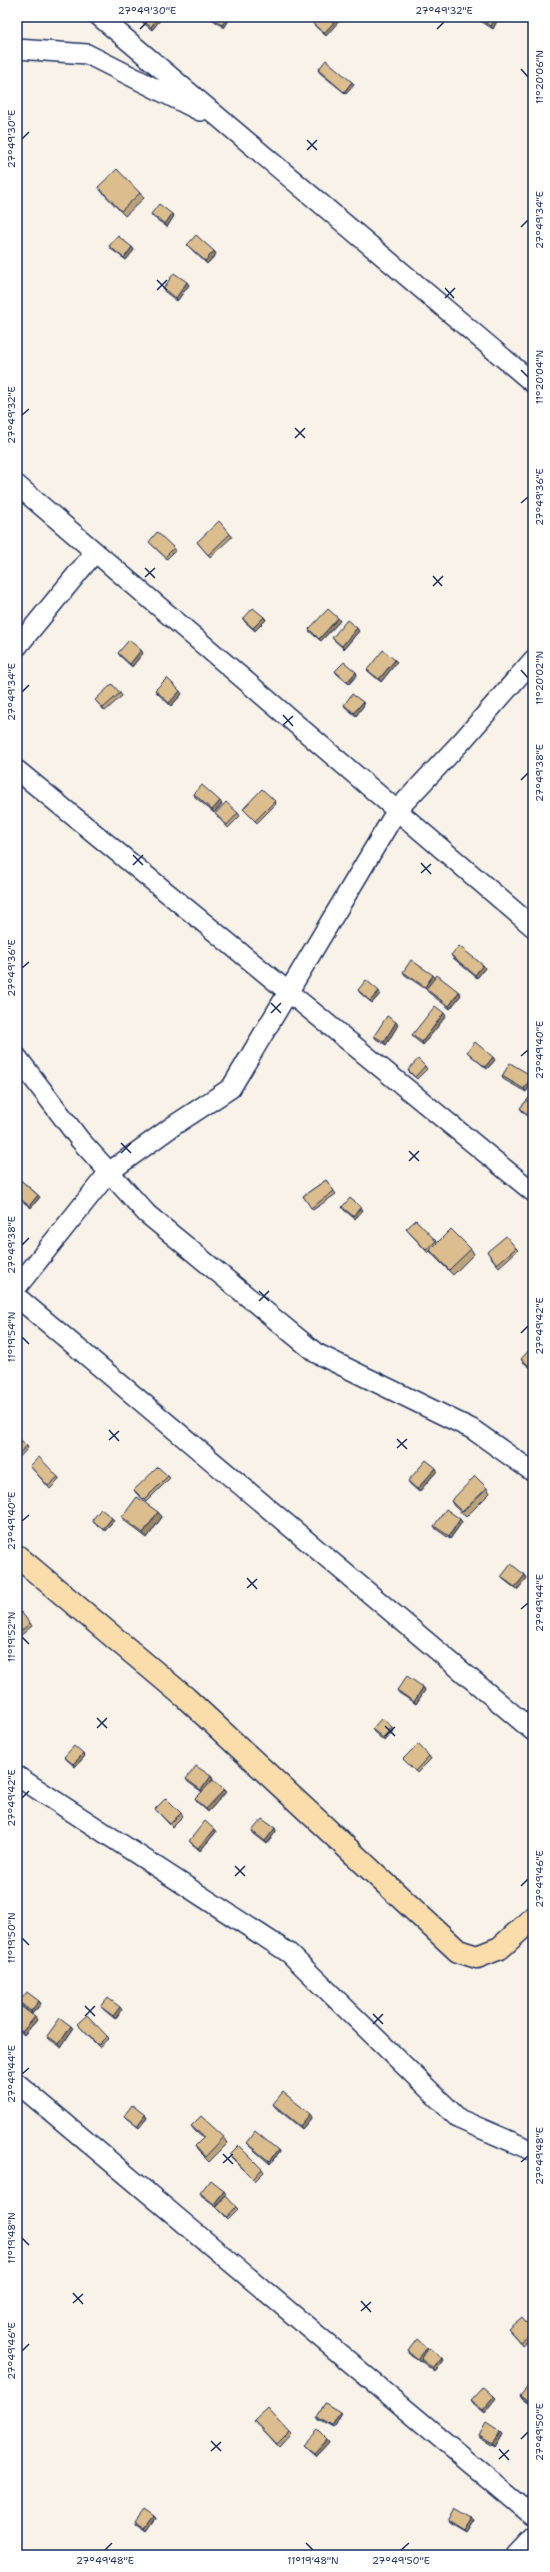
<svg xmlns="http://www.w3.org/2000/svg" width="550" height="2572" viewBox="0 0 550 2572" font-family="'Shantell Sans',sans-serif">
	<rect width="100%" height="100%" fill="#f8f2e8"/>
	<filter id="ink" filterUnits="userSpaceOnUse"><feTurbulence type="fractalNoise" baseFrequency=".025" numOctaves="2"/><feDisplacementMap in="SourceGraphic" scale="8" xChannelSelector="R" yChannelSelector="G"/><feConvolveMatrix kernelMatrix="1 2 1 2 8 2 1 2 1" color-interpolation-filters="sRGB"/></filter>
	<g filter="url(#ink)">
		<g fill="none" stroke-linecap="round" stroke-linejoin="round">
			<g stroke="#1b2f5e" stroke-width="22">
				<path id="street" d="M100,17L533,383
					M17,49L87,54L200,111
					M17,485L533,927
					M17,647L95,552
					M17,770L533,1192
					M17,1057L80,1140L147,1214L316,1353L472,1429L533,1472
					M17,1287L109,1172L173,1126L231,1088L397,810L463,740L533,660
					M17,1297L533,1731
					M17,1776L289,1953L459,2119L533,2151
					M17,2083L533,2516
					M516,2555L533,2537"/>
			</g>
			<g stroke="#1b2f5e" stroke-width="25">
				<path id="primary" d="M17,1556L186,1698L458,1951L477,1957L500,1948L533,1918"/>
			</g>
			<use href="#street" stroke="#fff" stroke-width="19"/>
			<use href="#primary" stroke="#faddab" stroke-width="22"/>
		</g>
		<path fill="#bca37a" stroke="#1b2f5e" d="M211,17H231L224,28L213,20Z
			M320,17L326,36L315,26L313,24Z
			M474,17H496L498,19L493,29Z
			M140,19H161L152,30L142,22Z
			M318,70L352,82L354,85L346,94L320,73Z
			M98,187L140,193L144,198L125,216L102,192Z
			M151,214H172L174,216L167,227L153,217Z
			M187,245L214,251L216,254L207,264L189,247Z
			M109,246L132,247L134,250L126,260L111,249Z
			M189,285L177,301L165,292L163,289Z
			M230,534L232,537L210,557L197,542Z
			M149,542L174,548L176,550L167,559L151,544Z
			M264,617L266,620L255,631L245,622L243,619Z
			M340,621L321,641L310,632L309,629Z
			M359,631L344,649L334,640L332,638Z
			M118,653H143L132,667L120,656Z
			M397,662L381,682L369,672L367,670Z
			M335,671L356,672L357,675L349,684L337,674Z
			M155,690L182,694L171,706L157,693Z
			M120,693L122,696L105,711L95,700Z
			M344,705H364L356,716L345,707Z
			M194,794L222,804L214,813L195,797Z
			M275,801L276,804L257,823L243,809Z
			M238,813L240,816L228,828L217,816L215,814Z
			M451,955L483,965L485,968L477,978L453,958Z
			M403,972L434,978L461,995L450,1009L428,992L427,990L405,975Z
			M358,990L380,994L372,1003L360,993Z
			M446,1016L423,1045L414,1038L412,1035Z
			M398,1025L386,1045L376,1039L374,1036Z
			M467,1052L495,1060L487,1069L469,1054Z
			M425,1066L427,1069L417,1079L409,1072L408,1070Z
			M502,1076H532L533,1077V1080L526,1092L503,1079Z
			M533,1094V1121L522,1111L520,1108Z
			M17,1177L38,1195L40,1197L31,1208L17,1197Z
			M326,1180L336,1194L313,1210L303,1196Z
			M342,1207L363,1210L355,1219L344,1210Z
			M406,1229L436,1241L437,1243L471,1249L474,1254L453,1275L433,1255L430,1251L428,1253Z
			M516,1248L518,1250L499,1267L489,1255Z
			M533,1350V1370L523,1362L521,1359Z
			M17,1438L27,1446L28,1448L17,1460Z
			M30,1466L58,1477L60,1479L50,1489Z
			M437,1471L419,1492L410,1484L408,1481Z
			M168,1476L170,1478L146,1502L136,1493L134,1490Z
			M487,1488L490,1493L466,1517L454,1506L451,1501Z
			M158,1512L162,1517L147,1538L126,1522L122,1517Z
			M112,1518L114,1520L105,1531L94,1523L92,1520Z
			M462,1522L450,1539L436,1529L434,1526Z
			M525,1575L527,1578L517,1590L503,1579L501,1577Z
			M17,1616L30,1623L32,1626L17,1639Z
			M423,1687L425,1690L416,1704L399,1693L397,1690Z
			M372,1729L394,1730L384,1741L374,1732Z
			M85,1756L75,1767L66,1759L64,1757Z
			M429,1756L431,1759L417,1773L403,1759Z
			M211,1776L213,1779L210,1782L226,1792L208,1812L197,1802L195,1799L202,1792L188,1782L186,1779Z
			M155,1809L181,1813L183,1816L172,1827Z
			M275,1828L276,1831L267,1844L254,1834L252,1831Z
			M214,1829L216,1832L200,1851L191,1843L189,1841Z
			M39,2001L41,2004L32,2014L21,2005L19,2002Z
			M101,2007L122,2010L115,2019L103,2009Z
			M17,2012L37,2020L24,2035L17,2029Z
			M77,2024L107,2036L109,2038L99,2047Z
			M71,2026L73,2029L61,2047L49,2039L47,2036Z
			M273,2104L312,2117L302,2129L275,2107Z
			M145,2115L147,2118L139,2128L126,2118L124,2116Z
			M191,2126L224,2137L228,2143L209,2162L198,2151L195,2146L203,2138L195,2131Z
			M246,2143L278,2150L279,2152L270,2164L248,2145Z
			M230,2155L262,2169L264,2172L255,2181L232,2158Z
			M200,2193L226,2194L216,2206L202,2196Z
			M216,2207H236L238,2209L228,2219Z
			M508,2329L533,2330V2335L522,2345Z
			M428,2350L442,2358L444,2360L435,2372L422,2362L421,2360L420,2361L410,2354L408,2351Z
			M533,2386V2407L522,2399L520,2396Z
			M496,2398L484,2413L473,2404L471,2401Z
			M341,2415L334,2428L319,2420L317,2417Z
			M255,2421L289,2432L291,2434L279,2447Z
			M500,2432L502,2434L495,2447L480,2438L479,2436Z
			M327,2439L329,2442L316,2456L306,2447L304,2445Z
			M154,2517L156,2519L147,2532L137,2525L135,2522Z
			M474,2521L466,2534L449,2524L448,2522Z"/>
		<path fill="#998463" stroke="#1b2f5e" d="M158,17H160L161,19L152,30L151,27Z
			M228,17H231L224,28L222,25Z
			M339,17H343L326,36L324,33Z
			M496,17L498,19L493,29L491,26Z
			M352,82L354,85L346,94L344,92Z
			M172,214L174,216L167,227L165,224Z
			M132,247L134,250L126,260L124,258Z
			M214,251L216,254L207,264L205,261Z
			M187,282L189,285L177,301L176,298Z
			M264,617L266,620L255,631L253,628Z
			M338,618L340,621L321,641L319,639Z
			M357,628L359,631L344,649L342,646Z
			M141,650L143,653L132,667L130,664Z
			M395,660L397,662L381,682L379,679Z
			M356,672L357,675L349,684L347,682Z
			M180,691L182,694L171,706L169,703Z
			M363,702L364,705L356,716L354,713Z
			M220,801L222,804L214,813L212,810Z
			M483,965L485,968L477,978L475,975Z
			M433,975L435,978L427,990L425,987Z
			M379,991L380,994L372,1003L370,1001Z
			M459,992L461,995L450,1009L449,1006Z
			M444,1013L446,1016L423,1045L422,1042Z
			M396,1022L398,1025L386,1045L384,1042Z
			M493,1057L495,1060L487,1069L485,1067Z
			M532,1076L533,1077V1080L526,1092L524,1089Z
			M38,1195L40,1197L31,1208L29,1206Z
			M361,1207L363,1210L355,1219L353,1216Z
			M436,1468L437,1471L419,1492L417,1489Z
			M158,1512L162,1517L147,1538L143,1533Z
			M112,1518L114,1520L105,1531L103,1529Z
			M460,1519L462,1522L450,1539L449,1536Z
			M525,1575L527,1578L517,1590L515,1587Z
			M423,1687L425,1690L416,1704L414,1702Z
			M392,1727L394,1730L384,1741L383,1738Z
			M83,1754L85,1756L75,1767L73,1764Z
			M211,1776L213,1779L203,1793L201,1790Z
			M224,1790L226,1792L208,1812L206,1809Z
			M275,1828L276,1831L267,1844L265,1841Z
			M214,1829L216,1832L200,1851L198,1848Z
			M39,2001L41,2004L32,2014L31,2011Z
			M120,2007L122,2010L115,2019L113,2016Z
			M35,2017L37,2020L24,2035L22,2032Z
			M71,2026L73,2029L61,2047L59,2044Z
			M310,2114L312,2117L302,2129L300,2126Z
			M145,2115L147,2118L139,2128L137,2126Z
			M278,2150L279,2152L270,2164L269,2161Z
			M224,2191L226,2194L216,2206L214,2204Z
			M427,2348L429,2350L420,2361L418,2359Z
			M442,2358L444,2360L435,2372L433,2369Z
			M494,2396L496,2398L484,2413L482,2410Z
			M340,2412L341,2415L334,2428L332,2426Z
			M500,2432L502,2434L495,2447L493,2444Z
			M327,2439L329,2442L316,2456L314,2453Z
			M154,2517L156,2519L147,2532L145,2529Z
			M472,2519L474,2521L466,2534L464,2532Z"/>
		<path fill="#dbbd8e" stroke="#1b2f5e" d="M142,17H158L151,27L140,19Z
			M211,17H228L222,25Z
			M320,17H339L324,33L313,24Z
			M476,17H496L491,26Z
			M326,60L352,82L344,92L318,70Z
			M117,169L140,193L121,211L98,187Z
			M159,204L172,214L165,224L151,214Z
			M196,235L214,251L205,261L187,245Z
			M118,236L132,247L124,258L109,246Z
			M174,273L187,282L176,298L163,289Z
			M219,521L230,534L208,555L197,542Z
			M157,532L174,548L165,557L149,542Z
			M253,608L264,617L253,628L243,619Z
			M328,609L338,618L319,639L309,629Z
			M347,620L357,628L342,646L332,638Z
			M129,640L141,650L130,664L118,653Z
			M383,650L395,660L379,679L367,670Z
			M344,662L356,672L347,682L335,671Z
			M167,678L180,691L169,703L155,690Z
			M112,684L120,693L103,708L95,700Z
			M352,694L363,702L354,713L344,705Z
			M202,785L220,801L212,810L194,794Z
			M262,789L275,801L255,821L243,809Z
			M226,802L238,813L227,825L215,814Z
			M459,946L483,965L475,975L451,955Z
			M411,960L433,975L425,987L403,972Z
			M437,975L459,992L449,1006L426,989Z
			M366,980L379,991L370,1001L358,990Z
			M435,1006L444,1013L422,1042L412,1035Z
			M387,1016L396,1022L384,1042L374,1036Z
			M475,1042L493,1057L485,1067L467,1052Z
			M418,1059L425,1066L415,1077L408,1070Z
			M510,1063L532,1076L524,1089L502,1076Z
			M533,1094V1116L531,1118L520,1108Z
			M17,1177L38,1195L29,1206L17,1196Z
			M326,1180L334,1191L311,1208L303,1196Z
			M350,1198L361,1207L353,1216L342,1207Z
			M416,1220L436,1241L426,1250L406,1229Z
			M451,1229L471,1249L449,1270L430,1250Z
			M506,1236L516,1248L497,1264L487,1252Z
			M531,1348L533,1350V1369L521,1359Z
			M18,1437L27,1446L17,1455V1438Z
			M39,1457L58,1477L48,1486L30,1466Z
			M426,1460L436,1468L417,1489L408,1481Z
			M158,1467L168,1476L144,1500L134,1490Z
			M475,1476L487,1488L462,1512L451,1501Z
			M137,1497L158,1512L143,1533L122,1517Z
			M101,1509L112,1518L103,1529L92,1520Z
			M446,1509L460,1519L449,1536L434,1526Z
			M511,1564L525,1575L515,1587L501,1577Z
			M21,1612L30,1623L17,1635V1616Z
			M533,1637V1644L530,1641Z
			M407,1676L423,1687L414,1702L397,1690Z
			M382,1718L392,1727L383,1738L372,1729Z
			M418,1744L429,1756L415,1771L403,1759Z
			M74,1746L83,1754L73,1764L64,1757Z
			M196,1766L211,1776L201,1790L186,1779Z
			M213,1780L224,1790L206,1809L195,1799Z
			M166,1798L181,1813L170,1824L155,1809Z
			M262,1819L275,1828L265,1841L252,1831Z
			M205,1821L214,1829L198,1848L189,1841Z
			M27,1992L39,2001L31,2011L19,2002Z
			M108,1998L120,2007L113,2016L101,2007Z
			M22,2007L35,2017L22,2032L17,2028V2012Z
			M87,2015L107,2036L98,2045L77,2024Z
			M60,2018L71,2026L59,2044L47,2036Z
			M283,2092L310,2114L300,2126L273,2104Z
			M132,2105L145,2115L137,2126L124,2116Z
			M201,2116L224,2137L205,2157L195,2146L204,2137L191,2126Z
			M255,2131L278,2150L269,2161L246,2143Z
			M239,2146L262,2169L253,2179L230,2155Z
			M210,2180L224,2191L214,2204L200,2193Z
			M226,2196L236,2207L227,2217L216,2207Z
			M522,2317L533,2330V2331L520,2342L508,2329Z
			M417,2339L427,2348L418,2359L408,2351Z
			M429,2348L442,2358L433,2369L421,2359Z
			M530,2384L533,2386V2405L520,2396Z
			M484,2387L494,2396L482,2410L471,2401Z
			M325,2403L340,2412L332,2426L317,2417Z
			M268,2409L289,2432L277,2444L255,2421Z
			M486,2423L500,2432L493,2444L479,2436Z
			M318,2430L327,2439L314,2453L304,2445Z
			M455,2509L472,2519L464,2532L448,2522Z
			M144,2510L154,2517L145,2529L135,2522Z"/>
	</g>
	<path fill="none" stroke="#1b2f5e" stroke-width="1.5" d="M140,29L147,22M437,29L444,22M521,69L528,77M22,139L29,132M307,140L317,150M307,150L317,140M521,227L528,220M157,280L167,290M445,288L454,298M157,290L167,280M445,298L455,288M521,370L528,377M22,415L29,409M295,428L305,438M295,438L305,428M521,503L528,497M145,568L155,578M433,576L442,586M145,577L155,568M433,586L443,576M521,670L528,678M22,692L29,685M283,715L293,726M283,725L293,716M521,780L528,773M133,855L143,865M421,863L431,874M133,865L143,855M421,873L431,864M22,968L29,962M271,1003L281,1013M271,1013L281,1003M521,1056L528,1050M121,1143L131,1153M409,1151L419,1161M121,1153L131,1143M409,1161L419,1151M22,1245L29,1238M259,1291L269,1301M259,1301L269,1291M521,1333L528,1326M22,1337L29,1344M109,1430L119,1441M397,1439L407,1449M109,1440L119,1431M397,1448L407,1439M22,1521L29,1515M247,1578L257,1589M247,1588L257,1579M521,1609L528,1603M22,1637L29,1644M97,1718L107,1728M385,1726L395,1736M97,1728L107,1718M385,1736L395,1727M22,1798L29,1791M235,1866L245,1876M235,1876L245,1866M521,1886L528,1879M22,1938L29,1945M85,2006L95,2016M373,2014L383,2024M85,2016L95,2006M373,2024L383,2014M22,2074L29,2068M223,2154L233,2164M521,2162L528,2156M223,2163L233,2154M22,2238L29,2245M73,2293L83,2304M361,2301L371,2312M73,2303L83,2294M361,2311L371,2302M22,2351L29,2344M521,2439L528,2432M211,2441L221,2451M499,2449L509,2460M211,2451L221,2442M499,2459L509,2450M306,2543L313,2550M105,2550L112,2543M401,2550L409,2543"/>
	<rect width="550" height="2572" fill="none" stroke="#fff" stroke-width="44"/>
	<rect x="22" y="22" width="506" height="2528" fill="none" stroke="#1b2f5e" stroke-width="1.5"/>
	<g font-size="10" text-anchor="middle" fill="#1b2f5e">
		<text x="147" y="14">27°49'30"E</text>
		<text x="444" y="14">27°49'32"E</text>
		<text transform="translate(539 77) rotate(-90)" y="4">11°20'06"N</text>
		<text transform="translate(11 139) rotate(-90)" y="4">27°49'30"E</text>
		<text transform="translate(539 220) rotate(-90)" y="4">27°49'34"E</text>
		<text transform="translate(539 377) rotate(-90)" y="4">11°20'04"N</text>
		<text transform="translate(11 415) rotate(-90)" y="4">27°49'32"E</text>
		<text transform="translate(539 497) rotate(-90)" y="4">27°49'36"E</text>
		<text transform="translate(539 678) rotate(-90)" y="4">11°20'02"N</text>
		<text transform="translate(11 692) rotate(-90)" y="4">27°49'34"E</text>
		<text transform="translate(539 773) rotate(-90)" y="4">27°49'38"E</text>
		<text transform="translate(11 968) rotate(-90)" y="4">27°49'36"E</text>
		<text transform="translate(539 1050) rotate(-90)" y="4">27°49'40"E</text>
		<text transform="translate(11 1245) rotate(-90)" y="4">27°49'38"E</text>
		<text transform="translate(539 1326) rotate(-90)" y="4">27°49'42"E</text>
		<text transform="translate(11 1337) rotate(-90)" y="4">11°19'54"N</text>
		<text transform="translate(11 1521) rotate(-90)" y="4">27°49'40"E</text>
		<text transform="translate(539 1603) rotate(-90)" y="4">27°49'44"E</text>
		<text transform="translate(11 1637) rotate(-90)" y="4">11°19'52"N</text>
		<text transform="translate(11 1798) rotate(-90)" y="4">27°49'42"E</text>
		<text transform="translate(539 1879) rotate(-90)" y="4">27°49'46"E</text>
		<text transform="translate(11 1938) rotate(-90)" y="4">11°19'50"N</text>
		<text transform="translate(11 2074) rotate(-90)" y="4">27°49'44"E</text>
		<text transform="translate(539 2156) rotate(-90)" y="4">27°49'48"E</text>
		<text transform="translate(11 2238) rotate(-90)" y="4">11°19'48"N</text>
		<text transform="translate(11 2351) rotate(-90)" y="4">27°49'46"E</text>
		<text transform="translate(539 2432) rotate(-90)" y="4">27°49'50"E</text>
		<text x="105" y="2564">27°49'48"E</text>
		<text x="313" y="2564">11°19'48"N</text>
		<text x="401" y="2564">27°49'50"E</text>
	</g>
</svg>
